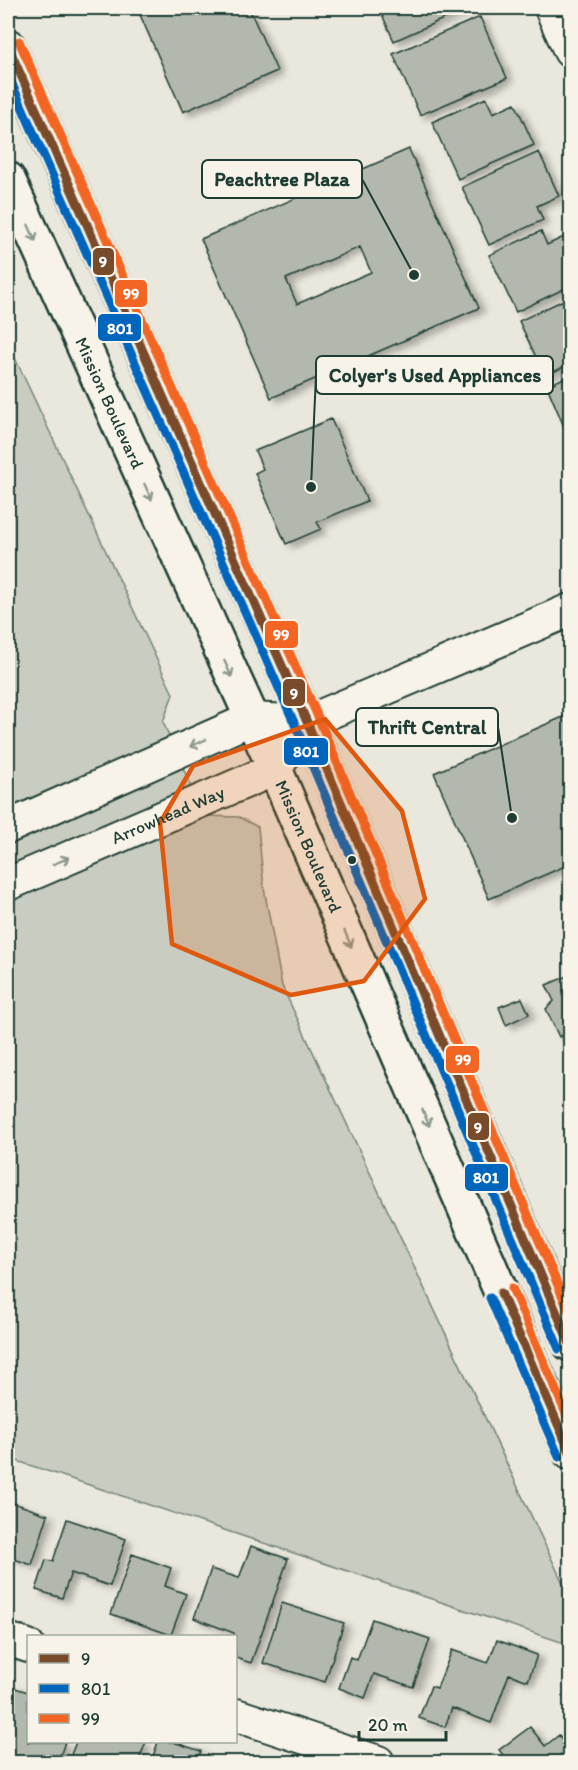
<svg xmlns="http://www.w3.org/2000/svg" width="578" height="1770" viewBox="0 0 578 1770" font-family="Itim,sans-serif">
	<defs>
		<filter id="shadow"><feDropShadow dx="6" dy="4" stdDeviation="3" flood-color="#0004"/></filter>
	</defs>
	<rect width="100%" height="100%" fill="#eae8dd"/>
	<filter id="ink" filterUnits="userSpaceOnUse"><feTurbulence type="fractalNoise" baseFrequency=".0167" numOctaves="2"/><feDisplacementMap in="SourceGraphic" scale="12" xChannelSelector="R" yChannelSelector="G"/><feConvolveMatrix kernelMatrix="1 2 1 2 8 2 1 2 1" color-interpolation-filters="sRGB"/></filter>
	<g filter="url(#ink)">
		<path fill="#c8ccc1" stroke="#74847a" stroke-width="1.5" d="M8,343L173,694L163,722L204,816L239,817L258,827L264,888L282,986L570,1598V1645L8,1458Z"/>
		<path fill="#b2b8ae" stroke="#1f3d34" stroke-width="1.5" fill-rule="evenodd" filter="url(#shadow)" d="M137,8H249L277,71L183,112Z
			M379,8H468L394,41Z
			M480,17L507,78L420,115L393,54Z
			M486,98L493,113L515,103L534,145L458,179L432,122Z
			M409,149L479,308L271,398L201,239ZM360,247L371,272L297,304L286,279Z
			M539,152L559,196L537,206L543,220L489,245L462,187Z
			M541,231L547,245L570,234V286L516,312L489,255Z
			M570,297V364L545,376L519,321Z
			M570,375V441L547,386Z
			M331,419L367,501L317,522L321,529L286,544L255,473L263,469L255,451Z
			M570,714V864L489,899L434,773Z
			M570,975V1036L563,1040L562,1035L559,1037L546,1009L554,1001L546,985Z
			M522,998L529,1014L506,1025L499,1007Z
			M8,1501L48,1515L32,1565L8,1557Z
			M67,1519L126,1539L110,1586L71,1573L62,1598L36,1590L46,1560L53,1561Z
			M251,1546L288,1559L251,1663L236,1658L234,1633L194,1618L211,1569L239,1578Z
			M132,1554L171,1568L165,1586L186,1594L171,1635L111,1614Z
			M282,1603L344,1623L325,1682L263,1663Z
			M372,1619L430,1639L413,1687L374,1674L365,1698L339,1688L350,1657L357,1660Z
			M497,1640L537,1655L528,1681L509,1674L491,1723L452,1708L445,1727L419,1718L431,1686L437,1688L452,1650L488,1663Z
			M9,1686L28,1692V1742H65L58,1762H8Z
			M530,1727L545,1746L559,1735L570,1750V1762H509L499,1750Z
			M76,1742H146L138,1762H68Z
			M158,1742H173L201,1751L199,1758L212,1762H151Z"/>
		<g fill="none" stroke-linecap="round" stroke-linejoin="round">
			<g stroke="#1f3d34" stroke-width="36">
				<g id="minor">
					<path d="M551,8L570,51"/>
					<path d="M8,827L251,719L307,722L570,610"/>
					<path id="s1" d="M8,884L275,769L307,722"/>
					<path d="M8,1639L28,1646"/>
					<path d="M236,1715L378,1762"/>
				</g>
			</g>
			<g stroke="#1f3d34" stroke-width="38">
				<g id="major">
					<path d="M8,46L307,722L570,1344"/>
					<path id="s2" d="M8,179L275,769L570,1452"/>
				</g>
			</g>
			<use href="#minor" stroke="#f7f3e8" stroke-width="32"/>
			<use href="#major" stroke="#f7f3e8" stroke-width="33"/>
			<g stroke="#f7f3e8" stroke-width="14">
				<path id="bus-1" d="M8,46L307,722L570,1344
					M501,1293L570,1452"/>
			</g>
			<g stroke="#f7f3e8" stroke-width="14">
				<path id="bus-2" d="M8,75L296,727L559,1349
					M490,1298L559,1457"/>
			</g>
			<g stroke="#f7f3e8" stroke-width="14">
				<path id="bus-3" d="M19,41L318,717L570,1314
					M512,1288L570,1423"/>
			</g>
			<use href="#bus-1" stroke="#7a4b2a" stroke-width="9"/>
			<use href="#bus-2" stroke="#0065bd" stroke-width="9"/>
			<use href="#bus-3" stroke="#f26522" stroke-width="9"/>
		</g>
		<defs><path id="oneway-shaft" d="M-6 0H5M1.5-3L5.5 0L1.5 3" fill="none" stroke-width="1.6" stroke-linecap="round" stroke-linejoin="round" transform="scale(1.5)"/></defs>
		<g stroke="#8b988e">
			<use href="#oneway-shaft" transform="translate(32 233) rotate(66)"/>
			<use href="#oneway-shaft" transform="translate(148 492) rotate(66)"/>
			<use href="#oneway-shaft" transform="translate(228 669) rotate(66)"/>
			<use href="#oneway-shaft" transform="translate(198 743) rotate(156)"/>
			<use href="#oneway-shaft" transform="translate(61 861) rotate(-23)"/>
			<use href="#oneway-shaft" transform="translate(348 939) rotate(67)"/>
			<use href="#oneway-shaft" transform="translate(426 1118) rotate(67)"/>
		</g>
	</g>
	<path fill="#de580e" fill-opacity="0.2" stroke="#de580e" stroke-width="4.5" stroke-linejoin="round" d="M325,719L402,811L425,899L364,981L291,995L172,944L160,823L193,766Z"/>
	<circle fill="#1f3d34" stroke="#f7f3e8" stroke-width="2" cx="352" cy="860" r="5"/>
	<g text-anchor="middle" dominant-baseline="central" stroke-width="4.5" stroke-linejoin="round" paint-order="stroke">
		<g font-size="18" fill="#1f3d34" stroke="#f7f3e8">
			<text stroke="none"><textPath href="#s2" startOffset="246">Mission Boulevard</textPath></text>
			<text stroke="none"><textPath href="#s1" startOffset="174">Arrowhead Way</textPath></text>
			<text stroke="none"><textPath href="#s2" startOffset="732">Mission Boulevard</textPath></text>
		</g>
	</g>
	<path fill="none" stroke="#1f3d34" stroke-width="2" d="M414 275L362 179M311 487L316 375M512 818L498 727"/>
	<g fill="#1f3d34" stroke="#f7f3e8" stroke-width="2">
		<circle cx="414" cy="275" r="6"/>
		<circle cx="311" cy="487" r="6"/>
		<circle cx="512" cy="818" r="6"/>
	</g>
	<g fill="#f7f3e8" stroke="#1f3d34" stroke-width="2">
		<rect x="202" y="160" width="160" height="38" rx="6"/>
		<rect x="316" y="356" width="237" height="38" rx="6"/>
		<rect x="356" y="708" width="142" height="38" rx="6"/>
	</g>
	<g font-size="20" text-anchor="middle" font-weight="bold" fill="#1f3d34">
		<text x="282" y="186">Peachtree Plaza</text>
		<text x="435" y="382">Colyer's Used Appliances</text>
		<text x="427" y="734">Thrift Central</text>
	</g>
	<g stroke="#f7f3e8" stroke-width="2">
		<rect x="92" y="247" width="23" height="29" rx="6" fill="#7a4b2a"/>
		<rect x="114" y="279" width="34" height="29" rx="6" fill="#f26522"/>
		<rect x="97" y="313" width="45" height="29" rx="6" fill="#0065bd"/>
		<rect x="264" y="620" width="35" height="29" rx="6" fill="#f26522"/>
		<rect x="282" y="678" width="24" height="29" rx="6" fill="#7a4b2a"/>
		<rect x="283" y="737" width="46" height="29" rx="6" fill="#0065bd"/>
		<rect x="445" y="1045" width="35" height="29" rx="6" fill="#f26522"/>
		<rect x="467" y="1112" width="23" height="29" rx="6" fill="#7a4b2a"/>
		<rect x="464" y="1163" width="45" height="29" rx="6" fill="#0065bd"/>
	</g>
	<g font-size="16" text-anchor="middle" font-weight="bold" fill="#fff">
		<text x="103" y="267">9</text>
		<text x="131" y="299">99</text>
		<text x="120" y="334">801</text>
		<text x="281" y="640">99</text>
		<text x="294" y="699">9</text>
		<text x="306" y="757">801</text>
		<text x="463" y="1065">99</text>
		<text x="478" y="1133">9</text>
		<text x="486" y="1183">801</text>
	</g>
	<rect width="578" height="1770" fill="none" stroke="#f7f3e8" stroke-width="30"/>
	<rect x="15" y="15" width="548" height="1740" fill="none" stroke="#1f3d34" stroke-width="2" filter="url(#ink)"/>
	<rect x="27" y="1635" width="210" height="108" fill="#f7f3e8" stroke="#a1aaa0" stroke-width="1.5"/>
	<rect x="39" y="1654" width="30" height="9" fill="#7a4b2a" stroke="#a1aaa0" stroke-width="1.5"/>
	<text x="81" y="1665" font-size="18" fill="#1f3d34">9</text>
	<rect x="39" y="1684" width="30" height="9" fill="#0065bd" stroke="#a1aaa0" stroke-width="1.5"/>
	<text x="81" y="1695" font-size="18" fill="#1f3d34">801</text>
	<rect x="39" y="1714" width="30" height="9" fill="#f26522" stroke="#a1aaa0" stroke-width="1.5"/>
	<text x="81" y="1725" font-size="18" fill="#1f3d34">99</text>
	<path d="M359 1731v9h87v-9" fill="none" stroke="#1f3d34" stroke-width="3"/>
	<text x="368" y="1731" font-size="18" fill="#1f3d34" stroke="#f7f3e8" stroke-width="4.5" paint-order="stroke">20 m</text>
</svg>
